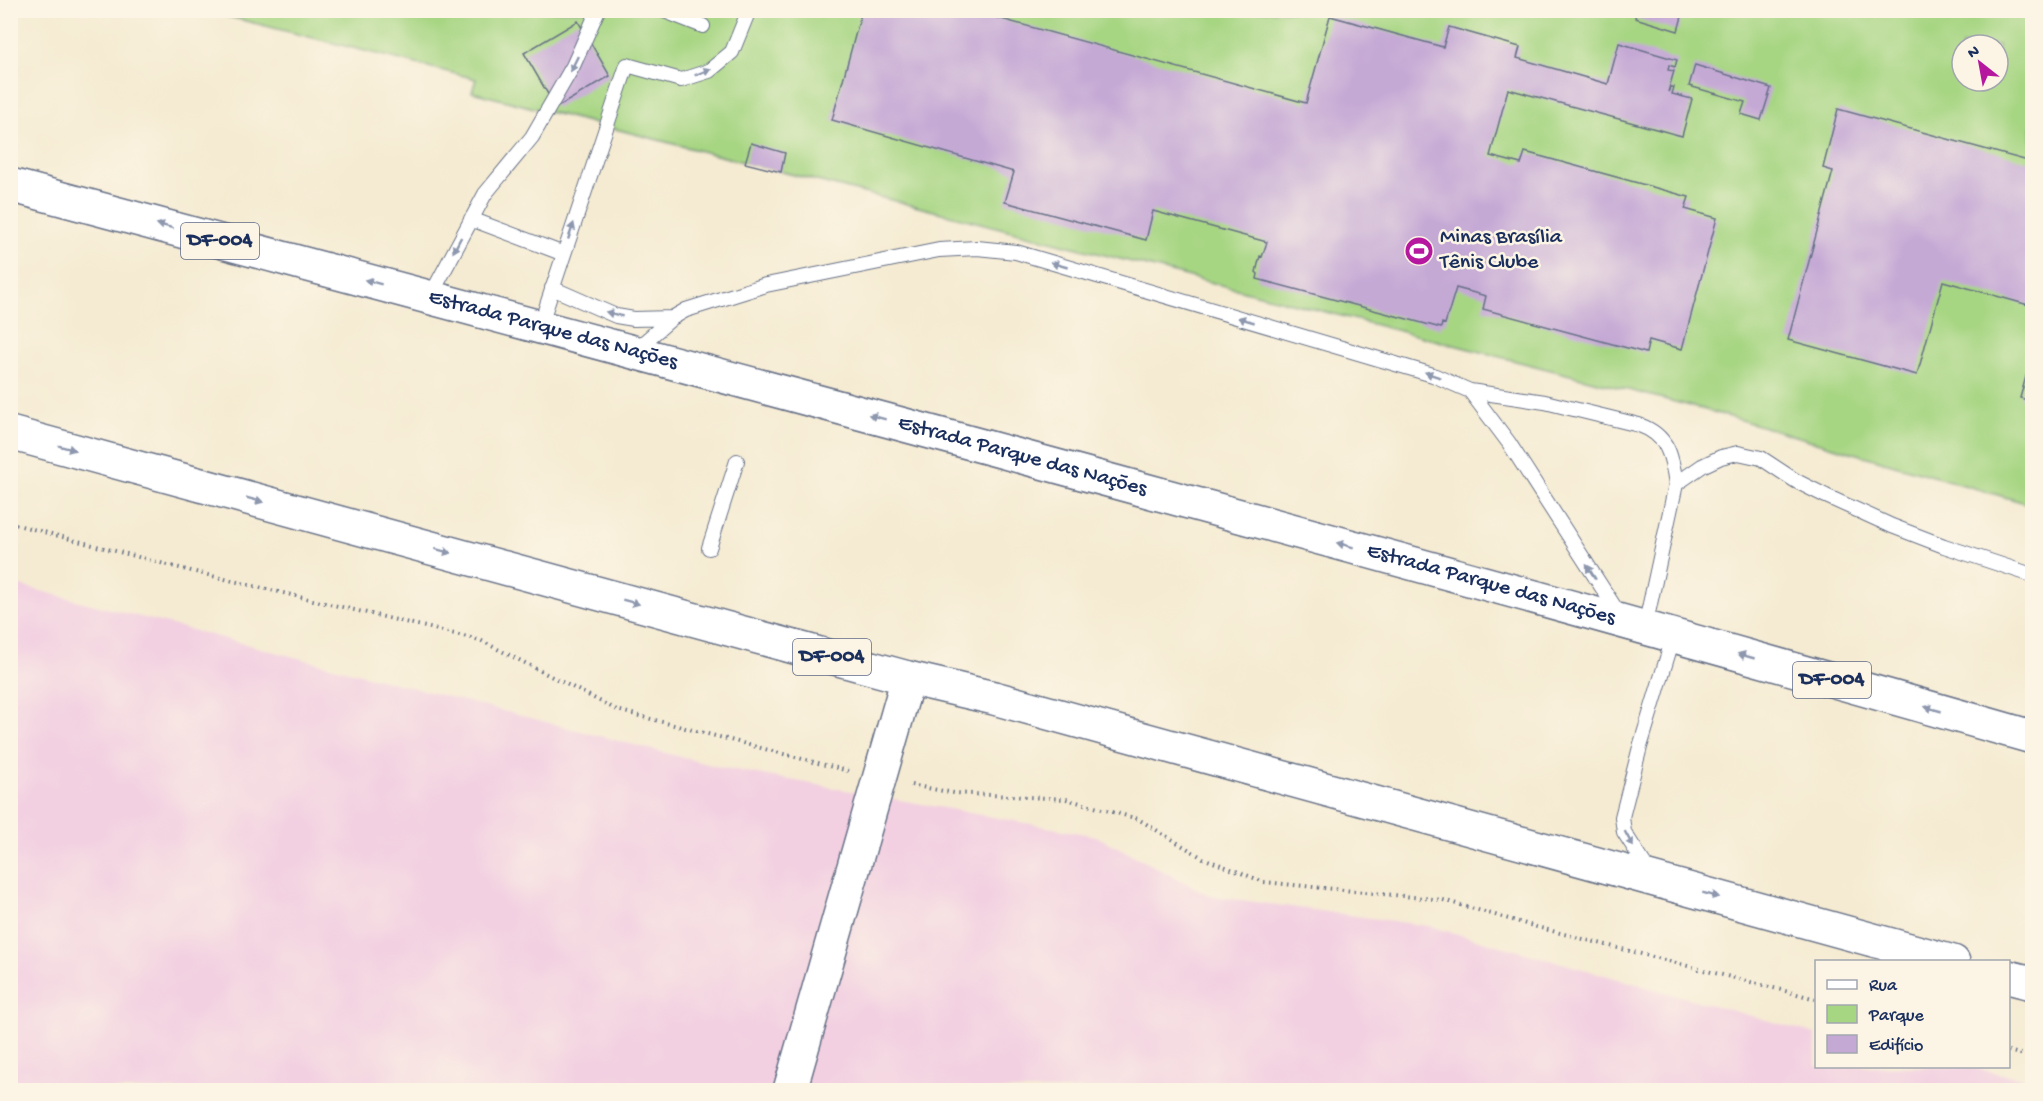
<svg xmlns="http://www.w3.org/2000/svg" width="2043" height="1101" viewBox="0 0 2043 1101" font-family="'Gochi Hand',sans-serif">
	<rect width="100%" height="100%" fill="#fcf5e5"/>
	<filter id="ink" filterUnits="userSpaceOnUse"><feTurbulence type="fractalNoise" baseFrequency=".0167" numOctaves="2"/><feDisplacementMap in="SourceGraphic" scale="12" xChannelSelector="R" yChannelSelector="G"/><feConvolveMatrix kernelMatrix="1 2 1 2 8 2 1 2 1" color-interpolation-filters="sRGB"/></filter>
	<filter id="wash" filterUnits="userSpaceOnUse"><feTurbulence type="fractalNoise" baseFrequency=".008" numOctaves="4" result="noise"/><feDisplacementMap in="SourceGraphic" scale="24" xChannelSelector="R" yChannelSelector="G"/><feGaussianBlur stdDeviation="1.35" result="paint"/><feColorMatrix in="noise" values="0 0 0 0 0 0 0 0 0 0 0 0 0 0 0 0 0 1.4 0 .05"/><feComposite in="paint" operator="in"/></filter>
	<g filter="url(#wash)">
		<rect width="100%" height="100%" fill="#f5ebd2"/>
		<path fill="#f2cfe1" d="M10,583L719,767L1096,836L1211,896L1429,926L1816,1034V1066L1968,1067L2032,1080V1090H11Z"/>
		<path fill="#a7d683" stroke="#618270" stroke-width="1.5" fill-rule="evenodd" d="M206,11H2032V505L1706,410L472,92L476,79ZM1962,45H1998V81H1962Z"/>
		<g id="blocks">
			<path fill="#c5a9d5" d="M862,10H969L1306,103L1330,16L1443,47L1449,27L1520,47L1517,58L1608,84L1619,43L1677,60L1675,67L1669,65L1668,70L1674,71L1668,92L1671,87H1674L1672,94L1692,99L1682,136L1508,89L1490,156L1521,164L1525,152L1689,197L1685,209L1717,218L1682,349L1649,340L1646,353L1483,309L1486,296L1456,288L1445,324L1442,323L1441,328L1257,279L1258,274L1256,272L1260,256L1262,257L1267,242L1153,211L1146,240L1005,202L1014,172L832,120Z
				M1636,10H1677L1683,13L1678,31L1635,18Z
				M578,21L610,76L556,108L524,53Z
				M1695,65L1771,88L1761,120L1741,114L1745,102L1689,86Z
				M1838,109L2032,162V306L1943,281L1917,375L1788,340L1833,171L1823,168Z
				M751,143L785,153L781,172L745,163Z
				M2032,355V401L2020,398Z"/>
		</g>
	</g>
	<g filter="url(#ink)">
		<use href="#blocks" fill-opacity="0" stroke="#677187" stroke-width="1.5"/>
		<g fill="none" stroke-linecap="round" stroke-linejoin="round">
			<g stroke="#677187" stroke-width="16">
				<path id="lane" d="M662,10L703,26
					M471,219L564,254
					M552,288L616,316L634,319L672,318
					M430,297L485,194L532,137L573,66L598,10
					M540,326L627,65L681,80L709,71L732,52L749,10
					M634,351L672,318L686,310L766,285L939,250L977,248L1016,252L1433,375L1470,391L1509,443L1621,617
					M1470,391L1545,402L1639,425C1668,435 1672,456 1676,484L1645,627
					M1676,484L1702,466L1721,457L1738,453L1761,458L1796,481L1826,496L1892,526L1944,546L2032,575
					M709,548L737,461
					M1650,873L1624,832L1622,817L1640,747L1674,635"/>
			</g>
			<g stroke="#677187" stroke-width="36">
				<path id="secondary" d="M790,1090L908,678"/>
			</g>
			<g stroke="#677187" stroke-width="36">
				<g id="highway">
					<path id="s1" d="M10,185C685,366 1361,545 2032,737"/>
					<path d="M10,433L908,678L994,698L1953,962"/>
					<path d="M2008,977L2032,983"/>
				</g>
			</g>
			<path stroke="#677187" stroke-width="4" stroke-dasharray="1.5 4.5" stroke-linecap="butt" d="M10,523L187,570L480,640L617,710L848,771
				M911,785L954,793L1066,799L1138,819L1203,858L1264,882L1443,900L1533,926L1816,999
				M2008,1051L2032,1057"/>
			<use href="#lane" stroke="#fff" stroke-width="14"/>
			<use href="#secondary" stroke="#fff" stroke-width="33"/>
			<use href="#highway" stroke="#fff" stroke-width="33"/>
		</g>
		<defs><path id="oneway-solid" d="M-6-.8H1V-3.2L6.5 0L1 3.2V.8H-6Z" transform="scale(1.5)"/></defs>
		<g fill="#8d97ae">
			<use href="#oneway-solid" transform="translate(574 64) rotate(116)"/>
			<use href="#oneway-solid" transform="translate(703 72) rotate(-22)"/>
			<use href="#oneway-solid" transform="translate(165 226) rotate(-165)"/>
			<use href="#oneway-solid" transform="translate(571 231) rotate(-71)"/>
			<use href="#oneway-solid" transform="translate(457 245) rotate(118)"/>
			<use href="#oneway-solid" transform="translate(1059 265) rotate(-164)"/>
			<use href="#oneway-solid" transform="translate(373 282) rotate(-165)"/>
			<use href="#oneway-solid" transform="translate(614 314) rotate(-165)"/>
			<use href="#oneway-solid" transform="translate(1246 320) rotate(-164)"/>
			<use href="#oneway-solid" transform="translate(1433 375) rotate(-161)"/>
			<use href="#oneway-solid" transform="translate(877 417) rotate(-165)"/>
			<use href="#oneway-solid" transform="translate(67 448) rotate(15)"/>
			<use href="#oneway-solid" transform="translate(255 500) rotate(15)"/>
			<use href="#oneway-solid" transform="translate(1345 545) rotate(-165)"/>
			<use href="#oneway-solid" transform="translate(443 551) rotate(15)"/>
			<use href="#oneway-solid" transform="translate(1591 572) rotate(-123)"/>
			<use href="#oneway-solid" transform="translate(631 602) rotate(15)"/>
			<use href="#oneway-solid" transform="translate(1746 656) rotate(-164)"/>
			<use href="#oneway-solid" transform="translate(1933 709) rotate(-164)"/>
			<use href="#oneway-solid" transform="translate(1629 839) rotate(61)"/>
			<use href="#oneway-solid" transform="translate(1711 895) rotate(15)"/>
		</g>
	</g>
	<defs>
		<g id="stadium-disc" transform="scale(1.5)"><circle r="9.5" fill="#b5179e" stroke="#fcf5e5"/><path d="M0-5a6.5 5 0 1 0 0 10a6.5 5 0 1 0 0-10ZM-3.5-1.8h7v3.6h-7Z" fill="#fff"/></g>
	</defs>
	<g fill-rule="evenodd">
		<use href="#stadium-disc" x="1419" y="251"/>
	</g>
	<g text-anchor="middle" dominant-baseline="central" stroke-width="5" stroke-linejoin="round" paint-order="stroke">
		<g fill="#fcf5e5" stroke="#5e6a86" stroke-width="1.5">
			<rect x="181" y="223" width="78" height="36" rx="4.5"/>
			<rect x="793" y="639" width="78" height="36" rx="4.5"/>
			<rect x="1793" y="662" width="78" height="36" rx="4.5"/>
		</g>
		<g font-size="21" font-weight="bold" fill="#1b2f5e">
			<text x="220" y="241">DF-004</text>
			<text x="832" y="657">DF-004</text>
			<text x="1832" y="680">DF-004</text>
		</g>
		<g font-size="22" fill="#1b2f5e" stroke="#fcf5e5" text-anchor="start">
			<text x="1440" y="238">Minas Brasília<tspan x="1440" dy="25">Tênis Clube</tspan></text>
		</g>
		<g font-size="22" fill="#1b2f5e" stroke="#fcf5e5">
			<text stroke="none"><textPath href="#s1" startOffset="562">Estrada Parque das Nações</textPath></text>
			<text stroke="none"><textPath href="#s1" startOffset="1048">Estrada Parque das Nações</textPath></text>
			<text stroke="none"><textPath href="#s1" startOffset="1534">Estrada Parque das Nações</textPath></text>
		</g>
	</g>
	<rect width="2043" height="1101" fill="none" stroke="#fcf5e5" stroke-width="36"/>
	<rect x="1815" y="960" width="195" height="108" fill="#fcf5e5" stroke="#a2a6af" stroke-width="1.5"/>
	<rect x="1827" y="980" width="30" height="9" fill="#ffffff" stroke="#a2a6af" stroke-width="1.5"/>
	<text x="1869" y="990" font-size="18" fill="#1b2f5e">Rua</text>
	<rect x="1827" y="1005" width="30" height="18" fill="#a7d683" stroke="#a2a6af" stroke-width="1.5"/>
	<text x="1869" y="1020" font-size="18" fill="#1b2f5e">Parque</text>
	<rect x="1827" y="1035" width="30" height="18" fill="#c5a9d5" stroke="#a2a6af" stroke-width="1.5"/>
	<text x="1869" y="1050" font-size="18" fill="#1b2f5e">Edifício</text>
	<g transform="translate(1980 63) rotate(329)"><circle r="28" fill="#fcf5e5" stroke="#a2a6af" stroke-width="1.5"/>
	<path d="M0-4.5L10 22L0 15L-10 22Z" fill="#b5179e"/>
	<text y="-9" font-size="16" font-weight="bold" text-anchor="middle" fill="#1b2f5e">N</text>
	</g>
</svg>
